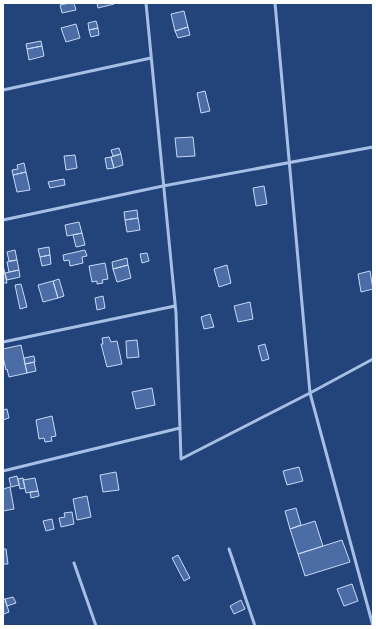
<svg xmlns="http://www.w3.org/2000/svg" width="376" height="629" viewBox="0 0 376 629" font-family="'Titillium Web',sans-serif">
	<rect width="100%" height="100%" fill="#23437b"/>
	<path fill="#4b6ca4" stroke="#c9d9f4" d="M70,3H74L76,10L62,13L60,5Z
		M97,3H113L114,4L98,8Z
		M184,11L188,27L175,31L171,14Z
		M96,21L98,28L89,30L88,23Z
		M76,24L80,38L66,42L61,28Z
		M188,27L190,35L178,38L175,31Z
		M98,28L99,35L91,37L89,30Z
		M41,41L42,46L27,49L26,44Z
		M42,46L44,56L29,60L27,49Z
		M205,91L210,111L201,113L197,93Z
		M193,137L195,156L177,157L175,138Z
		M119,148L121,154L113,156L111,150Z
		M121,154L123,165L114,168L111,157Z
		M75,155L77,168L66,170L64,156Z
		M111,157L114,168L107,169L105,158Z
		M24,163L26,172L13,175L12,170L18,169L17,165Z
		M26,172L30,190L17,192L13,175Z
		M64,179L65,185L50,188L48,182Z
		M264,186L267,204L256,206L253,188Z
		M137,210L138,218L125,220L124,212Z
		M138,218L140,230L127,232L125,220Z
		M79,222L82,233L67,236L65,225Z
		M82,233L85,245L76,247L73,235Z
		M49,247L50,255L40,257L38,249Z
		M15,250L17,260L9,261L7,252Z
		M85,250L87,256L82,257L83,263L70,266L69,260L64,261L63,255Z
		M147,253L149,261L142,263L140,254Z
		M50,255L51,264L42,266L40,257Z
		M127,258L128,265L113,269L112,262Z
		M17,260L19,270L9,272L7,262Z
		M105,263L108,279L102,280L103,283L97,284V281L92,282L89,266Z
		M3,265L7,283H3Z
		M128,265L131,278L117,282L113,269Z
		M227,265L231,283L219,287L214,269Z
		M19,270L20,277L7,280L5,273Z
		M370,271L373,289L361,292L358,274Z
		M59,279L64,296L58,298L53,281Z
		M53,281L58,298L43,302L38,285Z
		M21,284L27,307L20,309L15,285Z
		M103,296L105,308L97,310L95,298Z
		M250,302L253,319L238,322L234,306Z
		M210,314L214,327L204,329L201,317Z
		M109,337L111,342L117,341L122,364L107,367L101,344H103L102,338Z
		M137,340L139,357L127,358L126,341Z
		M265,344L269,359L262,361L258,346Z
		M21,345L27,373L9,377L7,369L6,370L3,357V349Z
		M34,356L35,362L25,364L24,358Z
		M34,362L36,371L27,373L25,364Z
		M152,388L155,405L136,409L132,392Z
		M7,409L9,418L3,420V410Z
		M52,416L56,436L51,437L52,441L45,442L44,438L39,439L36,420Z
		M299,467L303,481L287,485L283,471Z
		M116,472L119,490L103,492L100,475Z
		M17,476L19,485L11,487L9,478Z
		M23,478L25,488L20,489L18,479Z
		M35,478L38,491L26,493L23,480Z
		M10,487L14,509L3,511V489Z
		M38,491L39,496L31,498L30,492Z
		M87,496L91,517L77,520L73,499Z
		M296,508L301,525L290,529L285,511Z
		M72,512L74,524L61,527L59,518L65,517L64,513Z
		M52,519L54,529L46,531L43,521Z
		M315,521L323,546L298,554L290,529Z
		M342,540L350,562L305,576L298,554Z
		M3,549H6L8,564H3Z
		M178,555L190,578L184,581L172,558Z
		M352,584L358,601L344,606L337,589Z
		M13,597L16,603L7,606L5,599Z
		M5,599L9,612L4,614L3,611V600Z
		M241,600L245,609L234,614L230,606Z"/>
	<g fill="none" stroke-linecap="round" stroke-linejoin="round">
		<path stroke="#a7bee5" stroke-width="3" d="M146,3L176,313L181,459L310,393L373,359
			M275,3L310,393L373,626
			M3,90L151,58
			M3,220L163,186L373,147
			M3,342L175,306
			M3,471L180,428
			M229,549L255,626
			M74,563L96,626"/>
	</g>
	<rect width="376" height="629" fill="none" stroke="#ffffff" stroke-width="8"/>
</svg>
